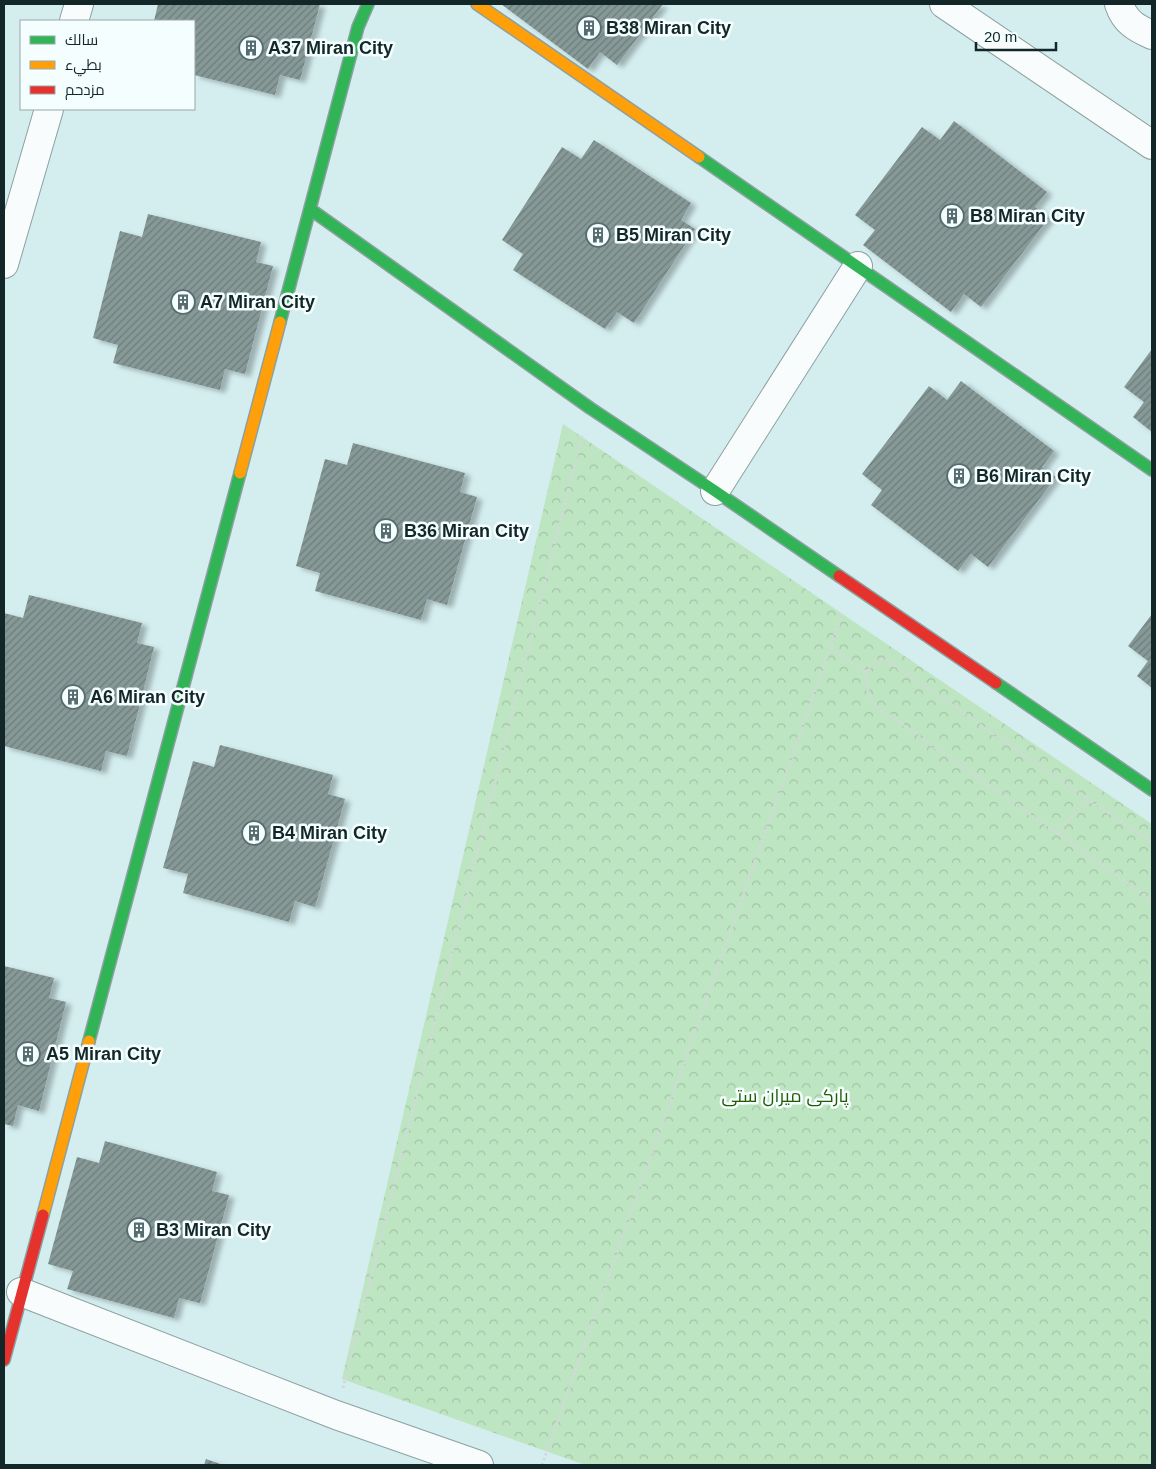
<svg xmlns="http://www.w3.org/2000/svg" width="1156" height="1469" viewBox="0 0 1156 1469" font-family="Arial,Cairo,sans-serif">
	<defs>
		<pattern id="park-crowns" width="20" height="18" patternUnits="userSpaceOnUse" patternTransform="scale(1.25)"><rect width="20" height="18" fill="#bee5c1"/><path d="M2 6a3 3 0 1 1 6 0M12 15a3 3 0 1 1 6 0" fill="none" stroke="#a2c4a6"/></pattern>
		<pattern id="building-hatch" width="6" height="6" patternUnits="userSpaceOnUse" patternTransform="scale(1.25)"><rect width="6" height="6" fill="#869997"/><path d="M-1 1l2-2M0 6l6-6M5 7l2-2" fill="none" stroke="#6c7d7b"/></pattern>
		<filter id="shadow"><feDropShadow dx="5.5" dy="3" stdDeviation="2.5" flood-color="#0004"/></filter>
	</defs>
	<rect width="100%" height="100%" fill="#d4eef0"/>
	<path fill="url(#park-crowns)" d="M563,424L1152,824V1465H585L342,1379Z"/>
	<path fill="url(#building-hatch)" filter="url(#shadow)" d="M158,4H320L300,80L280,75L275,95L194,75V21H154Z
		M501,4H663L617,65L600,52L588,69Z
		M954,121L1047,192L1035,207L1049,218L981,307L964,294L951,312L863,245L875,230L855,215L922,127L940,140Z
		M594,140L691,203L681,220L695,229L634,323L617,312L605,329L513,270L523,254L502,240L562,147L581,159Z
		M148,214L261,242L256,262L273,266L245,374L225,369L220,390L113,363L118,345L93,338L120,231L142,237Z
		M1152,349V432L1133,417L1144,402L1124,387Z
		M961,381L1054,451L1042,467L1056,477L988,567L971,554L958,571L871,505L882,490L862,474L929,386L947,400Z
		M353,443L465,473L460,492L477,497L447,605L427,599L421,620L315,591L320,573L296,566L325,459L347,465Z
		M29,595L142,623L137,643L154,647L127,756L106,751L101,771L4,746V613L23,618Z
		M1152,614V688L1137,676L1148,661L1128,646Z
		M220,745L333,775L328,794L345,799L315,907L295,901L289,922L183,893L188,874L163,868L193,761L214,767Z
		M4,966L54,978L49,998L66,1002L39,1111L18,1105L13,1126L4,1124Z
		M105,1141L217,1172L212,1191L229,1195L200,1303L179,1298L174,1318L67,1289L73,1271L48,1264L77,1157L99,1163Z
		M206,1459L223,1465H204Z"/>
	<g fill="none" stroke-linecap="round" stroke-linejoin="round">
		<g stroke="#8ca0a1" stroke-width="30">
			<path id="street" d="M944,4L1152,145
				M1119,4C1125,22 1136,28 1152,35
				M74,21L79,4
				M4,264L49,109
				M715,491L858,266
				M21,1292L336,1415L479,1465"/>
		</g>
		<g stroke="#8ca0a1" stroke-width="14">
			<path id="fast" d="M699,157L1152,470
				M310,209L590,408L715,491L839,576
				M280,322L358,27L368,4
				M996,683L1152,790
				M89,1041L240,473"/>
		</g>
		<g stroke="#8ca0a1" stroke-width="14">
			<path id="slow" d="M477,4L699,157
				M240,473L280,322
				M43,1215L89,1041"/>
		</g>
		<g stroke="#8ca0a1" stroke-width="14">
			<path id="jam" d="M839,576L996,683
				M4,1360L43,1215"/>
		</g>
		<path stroke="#d1d9da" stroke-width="3" stroke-dasharray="2.5 2.5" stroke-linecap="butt" d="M831,648L866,672L868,692L875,705L1152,900
			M866,672L875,660H886L1152,843
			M1058,833L1087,798
			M343,1388L582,436
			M542,1465L843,612"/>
		<use href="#street" stroke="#f9fcfd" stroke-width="28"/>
		<use href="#fast" stroke="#30b455" stroke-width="11"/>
		<use href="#slow" stroke="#ff9f0a" stroke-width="11"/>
		<use href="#jam" stroke="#e5322d" stroke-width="11"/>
	</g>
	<defs>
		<g id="building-ring" transform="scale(1.25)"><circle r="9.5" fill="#f4fefe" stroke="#576c6e" stroke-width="1.5"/><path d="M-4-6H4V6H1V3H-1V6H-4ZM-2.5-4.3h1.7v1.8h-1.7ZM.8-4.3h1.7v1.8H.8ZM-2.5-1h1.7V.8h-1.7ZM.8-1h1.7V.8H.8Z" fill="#576c6e"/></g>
	</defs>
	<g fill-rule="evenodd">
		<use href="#building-ring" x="589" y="28"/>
		<use href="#building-ring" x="251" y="48"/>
		<use href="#building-ring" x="952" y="216"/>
		<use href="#building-ring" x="598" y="235"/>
		<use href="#building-ring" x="183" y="302"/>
		<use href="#building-ring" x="959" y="476"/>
		<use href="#building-ring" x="386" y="531"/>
		<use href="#building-ring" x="73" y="697"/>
		<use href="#building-ring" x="254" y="833"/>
		<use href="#building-ring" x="28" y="1054"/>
		<use href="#building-ring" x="139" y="1230"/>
	</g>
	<g text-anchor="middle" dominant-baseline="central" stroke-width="5" stroke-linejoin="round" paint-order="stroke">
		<g font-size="18" font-weight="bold" fill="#132628" stroke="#f4fefe" text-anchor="start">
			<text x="606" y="28">B38 Miran City</text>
			<text x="268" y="48">A37 Miran City</text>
			<text x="970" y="216">B8 Miran City</text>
			<text x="616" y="235">B5 Miran City</text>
			<text x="200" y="302">A7 Miran City</text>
			<text x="976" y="476">B6 Miran City</text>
			<text x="404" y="531">B36 Miran City</text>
			<text x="90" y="697">A6 Miran City</text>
			<text x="272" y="833">B4 Miran City</text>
			<text x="46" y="1054">A5 Miran City</text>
			<text x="156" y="1230">B3 Miran City</text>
		</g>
		<g font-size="18" fill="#235a02" stroke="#f4fefe">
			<text x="785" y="1096">پارکی میران ستی</text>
		</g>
	</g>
	<rect width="1156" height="1469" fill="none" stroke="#132628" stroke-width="10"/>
	<rect x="20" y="20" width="175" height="90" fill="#f4fefe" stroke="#9aa8a8"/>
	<rect x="30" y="36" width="25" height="8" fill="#30b455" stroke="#9aa8a8"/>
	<text x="65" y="45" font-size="15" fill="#132628">سالك</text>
	<rect x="30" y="61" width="25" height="8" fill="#ff9f0a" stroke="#9aa8a8"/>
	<text x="65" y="70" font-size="15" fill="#132628">بطيء</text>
	<rect x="30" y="86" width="25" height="8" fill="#e5322d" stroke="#9aa8a8"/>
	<text x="65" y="95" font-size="15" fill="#132628">مزدحم</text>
	<path d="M976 42v8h80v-8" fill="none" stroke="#132628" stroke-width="2.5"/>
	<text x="984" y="42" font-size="15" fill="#132628" stroke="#f4fefe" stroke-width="4" paint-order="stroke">20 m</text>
</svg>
